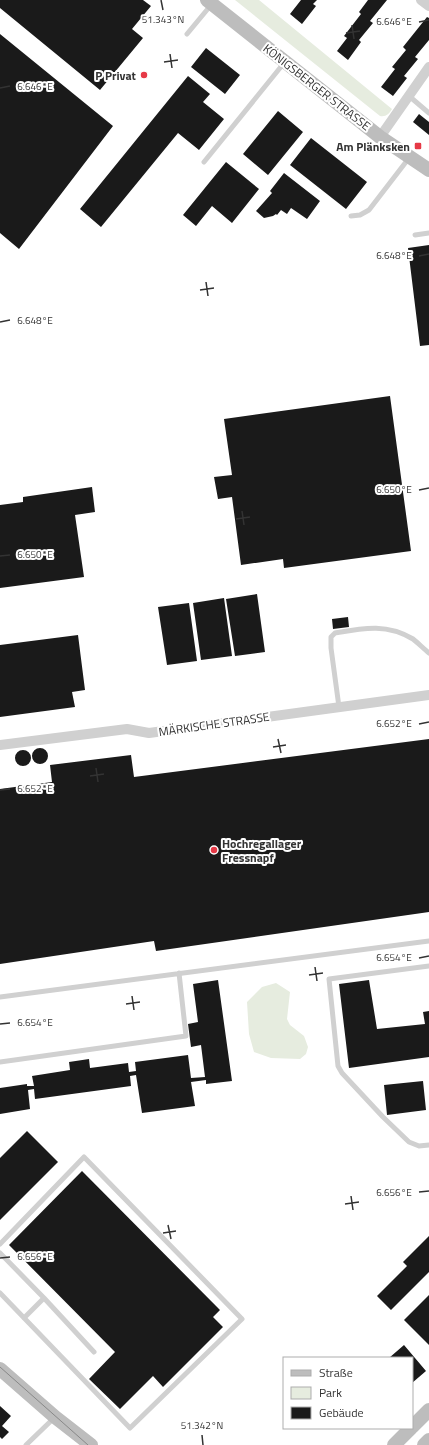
<svg xmlns="http://www.w3.org/2000/svg" width="429" height="1445" viewBox="0 0 429 1445" font-family="'Titillium Web',sans-serif">
	<rect width="100%" height="100%" fill="#fff"/>
	<path fill="#e6ecdf" d="M235,0H259L392,109C389,114 386,117 380,116Z
		M276,983L290,992L287,1019L290,1025L304,1036L308,1047L306,1054L300,1059L271,1058L254,1052L249,1034L247,1002L262,987Z"/>
	<path fill="#1a1a1a" d="M0,0H143L151,6L132,29L143,38L100,90L0,8Z
		M301,0H317L313,4L316,6L302,24L290,14Z
		M368,0H387L370,21L373,23L359,40L361,42L348,60L337,51L347,38L344,36L361,14L359,12Z
		M427,17L429,18V40L415,57L418,59L404,76L407,78L393,96L381,87L395,69L392,67L406,50L403,47Z
		M0,34L113,126L19,249L0,233Z
		M206,48L240,75L225,94L191,67Z
		M188,76L210,94L203,102L224,119L199,150L178,133L101,227L80,209Z
		M278,111L303,132L268,175L243,154Z
		M419,114L429,122V135L413,122Z
		M311,138L367,182L346,209L290,165Z
		M226,162L259,189L232,223L212,206L196,226L183,215Z
		M284,173L320,201L307,219L291,208L287,214L281,210L277,215L276,214L273,216L264,218L256,211L272,193L270,191Z
		M429,245V345L420,346L408,248Z
		M390,396L411,551L284,568L283,559L241,565L232,497L218,499L214,477L232,475L224,419Z
		M92,487L95,512L75,515L84,577L0,588V505L23,502V497Z
		M257,594L265,652L235,656L226,599Z
		M224,598L232,656L201,660L193,603Z
		M189,603L197,661L167,665L158,607Z
		M348,617L349,627L333,629L332,619Z
		M78,635L85,690L72,692L75,707L0,717V645Z
		M429,739V912L156,951L154,941L0,964V789L52,782L50,765L131,755L134,777Z
		M32 756a8 8 0 1 1 16 0a8 8 0 1 1-16 0Z
		M15 758a8 8 0 1 1 16 0a8 8 0 1 1-16 0Z
		M218,980L232,1081L206,1084V1080L191,1082L195,1106L142,1113L136,1075L130,1076L131,1086L35,1099L34,1089L28,1090L30,1109L0,1114V1088L27,1084V1086H34L32,1076L70,1070L69,1062L89,1059L90,1068L128,1063L129,1072L136,1071L135,1062L188,1055L191,1078L205,1077L201,1045L191,1047L188,1024L198,1022L193,984Z
		M369,980L377,1029L425,1024L423,1012L429,1011V1057L349,1068L339,984Z
		M423,1081L426,1110L387,1115L384,1085Z
		M27,1131L58,1162L0,1220V1158Z
		M82,1171L220,1310L213,1317L223,1327L163,1387L153,1376L120,1409L89,1379L115,1352L9,1245Z
		M429,1236V1272L391,1310L377,1296L407,1266L403,1262Z
		M429,1295V1345L404,1320Z
		M404,1345L426,1371L412,1383V1358H389Z
		M0,1406L11,1416L2,1426L9,1432L2,1439L0,1437Z"/>
	<g fill="none" stroke-linecap="round" stroke-linejoin="round">
		<path stroke="#d0d0d0" stroke-width="5" d="M187,34L211,5
			M409,96L429,113
			M204,162L284,63
			M351,216L360,215L369,210L409,158
			M415,235L429,233
			M339,707L331,648V637L335,633C363,628 387,623 413,639C418,643 424,649 429,653
			M429,966L329,979L338,1066L342,1073L383,1117L409,1142L419,1146L429,1145
			M0,997L429,941
			M0,1062L186,1036L179,973
			M0,1244L84,1157L242,1319L130,1428L0,1293
			M0,1253L44,1298L24,1318
			M44,1298L94,1352
			M26,1445L54,1418"/>
		<path stroke="#d0d0d0" stroke-width="10" d="M421,0L429,6
			M380,137L429,67
			M0,745L127,729L149,733L429,695"/>
		<path stroke="#bdbdbd" stroke-width="14" d="M207,0L380,137L429,170
			M0,1369L55,1417L91,1445
			M412,1427L429,1410
			M394,1445L411,1428
			M424,1445L429,1440"/>
		<path stroke="#888" stroke-width="1" d="M0,1367L88,1445"/>
	</g>
	<path fill="none" stroke="#333" stroke-width="1.5" d="M161,0L163,10M419,22L429,20M352,25L354,39M346,33L360,31M170,54L172,68M164,62L178,60M0,88L10,86M419,256L429,254M206,282L208,296M200,290L214,288M0,322L10,320M419,490L429,488M242,511L244,525M236,519L250,517M0,556L10,555M419,724L429,722M278,739L281,753M273,747L286,745M96,768L98,782M90,776L104,774M0,790L10,789M419,958L429,956M315,967L317,981M309,975L323,973M132,996L134,1010M126,1004L140,1002M0,1024L10,1023M419,1192L429,1191M351,1196L353,1210M345,1204L359,1202M168,1225L171,1239M163,1233L176,1231M0,1258L10,1257M202,1435L203,1445"/>
	<g fill="#e63946" stroke="#fff" stroke-width="1.5">
		<circle cx="144" cy="75" r="4"/>
		<rect x="414" y="142" width="8" height="8" rx="2"/>
		<circle cx="214" cy="850" r="4"/>
	</g>
	<g text-anchor="middle" dominant-baseline="central" stroke-width="4" stroke-linejoin="round" paint-order="stroke">
		<g font-size="12" font-weight="bold" fill="#333" stroke="#fff" text-anchor="end">
			<text x="136" y="75">P Privat</text>
			<text x="410" y="146">Am Plänksken</text>
			<text x="222" y="843" text-anchor="start">Hochregallager<tspan x="222" dy="14">Fressnapf</tspan></text>
		</g>
		<g font-size="12" fill="#333" stroke="#fff">
			<text transform="translate(317 87) rotate(38)">KÖNIGSBERGER STRASSE</text>
			<text transform="translate(214 724) rotate(-8)">MÄRKISCHE STRASSE</text>
		</g>
	</g>
	<g font-size="10" text-anchor="middle" fill="#333" stroke="#fff" stroke-width="4" stroke-linejoin="round" paint-order="stroke">
		<text x="163" y="23">51.343°N</text>
		<text x="394" y="25">6.646°E</text>
		<text x="35" y="90">6.646°E</text>
		<text x="394" y="259">6.648°E</text>
		<text x="35" y="324">6.648°E</text>
		<text x="394" y="493">6.650°E</text>
		<text x="35" y="558">6.650°E</text>
		<text x="394" y="727">6.652°E</text>
		<text x="35" y="792">6.652°E</text>
		<text x="394" y="961">6.654°E</text>
		<text x="35" y="1026">6.654°E</text>
		<text x="394" y="1196">6.656°E</text>
		<text x="35" y="1260">6.656°E</text>
		<text x="202" y="1429">51.342°N</text>
	</g>
	<rect x="283" y="1357" width="130" height="72" fill="#ffffff" stroke="#adadad"/>
	<rect x="291" y="1370" width="20" height="6" fill="#bdbdbd" stroke="#adadad"/>
	<text x="319" y="1377" font-size="12" fill="#333333">Straße</text>
	<rect x="291" y="1387" width="20" height="12" fill="#e6ecdf" stroke="#adadad"/>
	<text x="319" y="1397" font-size="12" fill="#333333">Park</text>
	<rect x="291" y="1407" width="20" height="12" fill="#1a1a1a" stroke="#adadad"/>
	<text x="319" y="1417" font-size="12" fill="#333333">Gebäude</text>
</svg>
